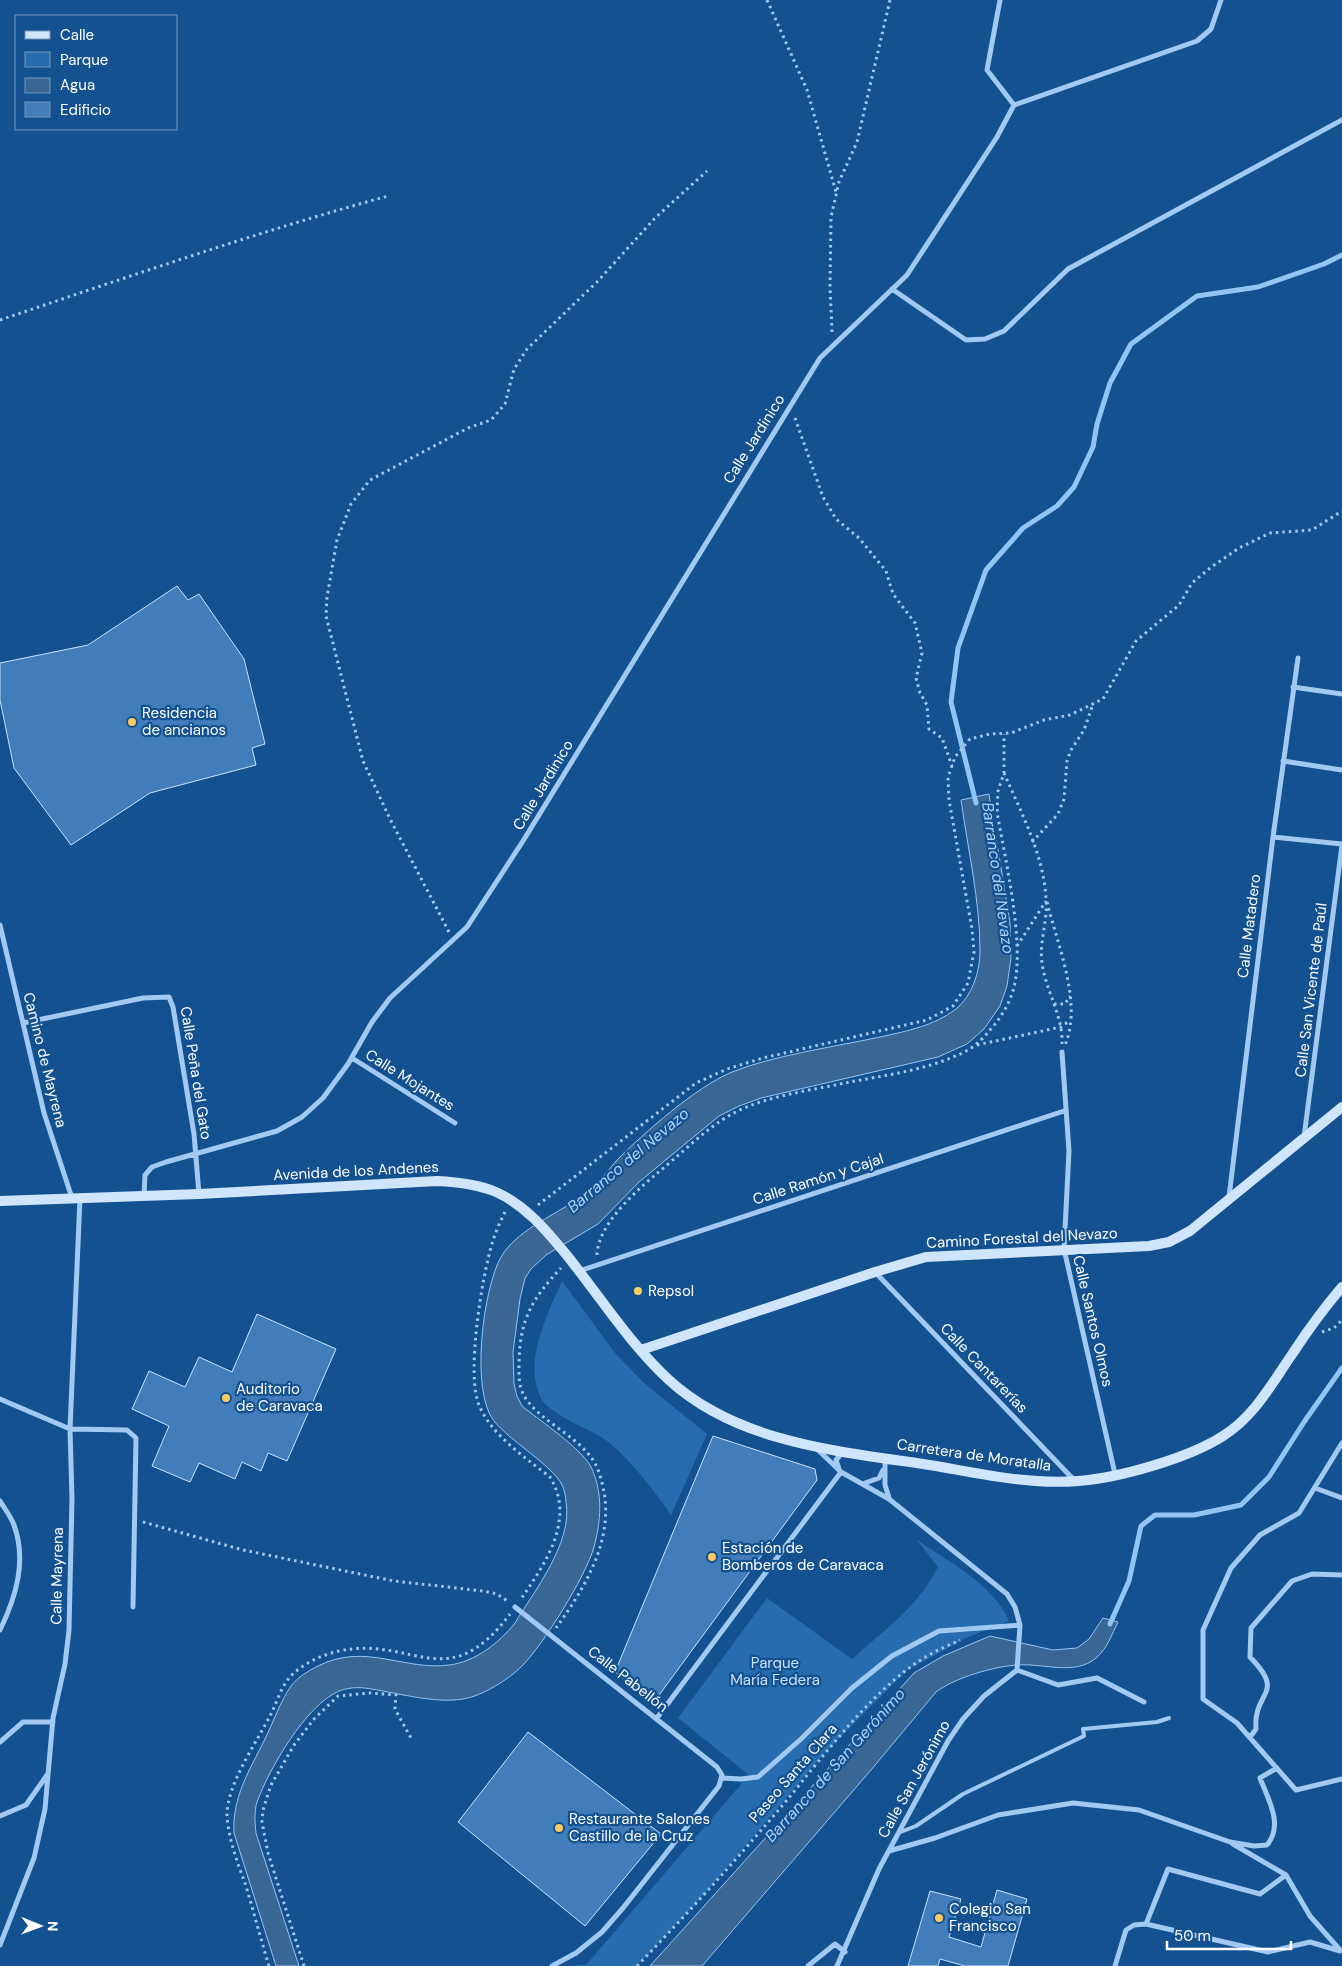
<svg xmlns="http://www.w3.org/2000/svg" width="1342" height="1966" viewBox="0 0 1342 1966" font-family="'DM Sans',sans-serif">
	<rect width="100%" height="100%" fill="#145190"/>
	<path fill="#266caf" d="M562,1281L615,1353L644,1383L707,1434L671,1515C654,1490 635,1466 612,1445C598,1432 576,1426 560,1415C554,1411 545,1406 542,1400C522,1363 547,1316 562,1281Z
		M916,1539C948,1562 994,1584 1009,1621L966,1638L906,1671L821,1757L701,1898L637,1966H565L586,1965L749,1775L678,1718L767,1598L852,1659C885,1629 917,1608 938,1567Z"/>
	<path fill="#3a6694" stroke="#93c5f4" d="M989,794L1010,923L1011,958L1007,986L1000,1006L984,1029L967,1044L938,1057L761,1098L739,1106L719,1116L639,1182L598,1224L546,1255L531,1269L525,1278L520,1299L513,1352L514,1384L517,1396L522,1406C539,1420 584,1450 592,1469C603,1494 601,1521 594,1547C586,1576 543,1645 522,1666C508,1680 482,1696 463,1699C434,1704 394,1692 365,1688C356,1687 347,1688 339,1691C306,1705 269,1769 257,1802C254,1812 255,1823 256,1833L299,1966H276L234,1833C232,1798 249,1771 264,1741C273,1723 280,1702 291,1686C298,1677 308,1671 318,1666C365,1642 404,1671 449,1665C475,1662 499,1643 515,1623C535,1590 573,1542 566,1502C566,1497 564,1489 562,1485C554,1467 509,1440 494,1421C470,1391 483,1289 501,1257C519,1226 567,1211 594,1187C602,1179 609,1169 617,1160C645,1132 696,1087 732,1072C775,1055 834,1047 880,1037C907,1031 934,1026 956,1009C972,996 980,972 980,951C980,901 968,850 961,800Z
		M1103,1618L1118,1622C1112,1634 1107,1649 1096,1658C1075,1676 1043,1663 1018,1665C995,1666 954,1678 936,1692L871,1770L702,1966H650L914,1673L943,1656L990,1636L1053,1650L1077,1648L1089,1639Z"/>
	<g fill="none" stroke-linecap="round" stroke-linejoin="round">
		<path stroke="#93c5f4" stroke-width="5" d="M976,803L951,702L958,648L986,570L1023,528L1057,506L1074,487L1093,447L1097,424L1110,383L1131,344L1197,296L1258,287L1324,264L1342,255
			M1110,1624L1129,1581L1141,1526L1155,1515H1194L1241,1505L1269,1477L1304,1422L1342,1368"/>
	</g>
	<path fill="#417dba" stroke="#c8e2fc" d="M177,586L188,600L199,594L244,659L265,744L252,748L256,765L150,793L71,845L14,768L0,700V663L88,645Z
		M257,1314L336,1349L287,1461L268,1453L261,1471L242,1462L235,1479L199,1463L190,1482L152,1466L169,1426L132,1409L149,1371L185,1387L199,1357L232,1372Z
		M713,1436L815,1469L817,1480L654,1702L615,1672Z
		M528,1732L661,1834L585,1926L458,1822Z
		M997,1890L1027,1899L1008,1966H965L940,1959L938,1966H908L930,1891L961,1899L949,1937L981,1947Z"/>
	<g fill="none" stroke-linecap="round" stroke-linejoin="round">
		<path stroke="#a1c9f1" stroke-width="3" stroke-dasharray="2.5 4" stroke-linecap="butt" d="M767,0L807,90L836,192
			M0,320C128,277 257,232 388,196
			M832,332L830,287L831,217L839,182L857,142L890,0
			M795,418L823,497L836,519L859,538L886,571L893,594L915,623L922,653L916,678L920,693L927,705L929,729L942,738L952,766
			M1004,773C1021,812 1044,856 1046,899C1048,921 1039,941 1042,963C1046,992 1063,1015 1062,1044
			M1032,842L1058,814L1064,799L1067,761L1071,750L1084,730L1093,704
			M1047,902C1057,944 1083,1003 1065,1045
			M449,932L390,819L363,761L326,616L327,597L337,540L351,504L370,480L468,428L491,420L505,404L514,369L527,349L598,281L655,218L707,171
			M1017,946L1046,901
			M1054,1004H1065L1070,996
			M977,1045L1061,1027L1069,1021
			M538,1205L696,1083L727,1069L763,1058L927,1020L953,1006L968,983L974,952L972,929L949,800L948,777L955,757L970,739L990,734L1011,733L1044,720L1070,715L1103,699L1136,641L1179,605L1192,583L1210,568L1239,548L1270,533L1312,530L1342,511
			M505,1212C500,1222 495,1233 492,1244C482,1276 466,1375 479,1405C491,1435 526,1458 550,1477C576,1519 545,1564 521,1599
			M597,1255C598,1225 633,1194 655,1175C679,1156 706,1128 732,1114C765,1096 808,1091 845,1083C885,1075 931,1070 968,1050C977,1045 984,1037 990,1030C1001,1018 1010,1003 1014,987C1025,942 1005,859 997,812L998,791L1004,773V734
			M1322,1332L1334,1328L1342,1320
			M143,1522L243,1550L394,1581L483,1591L497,1594L509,1602
			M556,1628C584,1589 613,1542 604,1492C602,1482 599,1469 593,1460C576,1435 543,1423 526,1399C518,1387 519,1375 519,1362C520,1319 532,1299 561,1268
			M269,1966C261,1940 254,1913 246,1886C238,1864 229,1841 227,1817C226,1785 257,1742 271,1714C277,1702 281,1687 290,1677C303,1663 322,1655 339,1651C413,1635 447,1698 510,1614
			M304,1966L268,1853L262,1822L263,1810L271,1785L294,1745L314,1719L338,1696L370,1693L396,1695L395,1709L411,1738
			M637,1966C689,1912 739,1857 787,1800C825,1754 877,1684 929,1655C939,1649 950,1645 960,1640"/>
		<path stroke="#a1c9f1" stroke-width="4" d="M898,1833L916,1826L963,1794L1084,1736L1083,1729L1157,1722L1169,1718"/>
		<path stroke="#a1c9f1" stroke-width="5" d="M1000,0L987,70L1014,105
			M892,289L966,340L985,339L1004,331L1068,269L1342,120
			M1293,687L1342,694
			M1283,761L1342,770
			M1273,837L1342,844
			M0,925L44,1113L72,1198
			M23,1023L143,998L169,997L173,1007L194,1134L199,1194
			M1062,1052L1069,1151L1064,1249L1115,1474
			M352,1058L455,1123
			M1304,1137L1342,845
			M144,1196L145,1175L152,1167L166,1162L277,1131L302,1117L323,1098L348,1064L372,1022L390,998L467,927L523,841L820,358L907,275L997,137L1014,105L1197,41L1211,29L1221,0
			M1229,1197L1273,837L1298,658
			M579,1271L1064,1111
			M875,1272L1075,1481
			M0,1399L70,1429L127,1430L136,1438L133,1607
			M1342,1443L1299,1513L1260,1535L1231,1568L1203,1630V1699L1237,1723L1296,1790L1342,1779
			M816,1448L841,1472L889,1499L1007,1594L1015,1607L1020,1625L1017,1670L984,1696L963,1719L948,1741L879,1869L837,1966
			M885,1458V1485L889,1498
			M839,1469L836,1460L842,1453
			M865,1483L879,1478L883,1470
			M1315,1488L1342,1498
			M0,1501C5,1509 11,1517 14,1525C27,1561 16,1597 0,1630
			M515,1607L717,1767L722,1775L719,1786L623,1908L602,1932L576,1953L552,1966
			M1017,1670L1058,1685L1097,1678L1144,1702
			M657,1718L841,1472
			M1250,1737L1256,1729C1253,1690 1287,1695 1250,1657L1251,1628L1292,1581L1312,1574L1342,1575
			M0,1742L23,1722H53
			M722,1778L741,1779L758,1777L801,1739L852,1688L892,1656L939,1631L1020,1625
			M0,1816L26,1805L47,1775
			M1233,1844L1286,1875L1310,1916L1340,1950
			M889,1851L935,1838L998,1815L1073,1803L1139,1810L1230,1842L1254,1846L1267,1845C1284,1825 1268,1799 1260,1778L1277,1768
			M1146,1924L1168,1869L1260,1894L1286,1875
			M0,1945L34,1858L45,1809L53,1718L65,1664L69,1630L72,1499L70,1429L80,1198
			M808,1966L835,1944L845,1952
			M1115,1966L1126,1930L1134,1925L1146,1924L1268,1952L1310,1942L1340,1951"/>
		<path stroke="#cfe5fc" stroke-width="10" d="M0,1201L199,1194L437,1181C457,1182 477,1184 496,1192C525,1205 545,1229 565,1253C599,1295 629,1343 669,1380C740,1445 846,1452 936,1466C982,1474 1031,1485 1078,1481C1119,1478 1189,1458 1223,1436C1255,1416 1272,1383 1293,1353C1308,1330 1324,1308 1342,1287
			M641,1350L875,1272L926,1257L1149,1246L1169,1242L1190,1231L1342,1107"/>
	</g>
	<g fill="#ffc961" stroke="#145190" stroke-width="2">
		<circle cx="132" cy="722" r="5"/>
		<circle cx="638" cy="1291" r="5"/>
		<circle cx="226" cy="1398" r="5"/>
		<circle cx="712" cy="1557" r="5"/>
		<circle cx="559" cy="1828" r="5"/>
		<circle cx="939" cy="1918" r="5"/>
	</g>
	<g text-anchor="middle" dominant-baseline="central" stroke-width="4.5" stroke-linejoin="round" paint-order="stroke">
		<g font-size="15" fill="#fff" stroke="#145190">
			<text transform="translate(754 439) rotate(-58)">Calle Jardinico</text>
			<text transform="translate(543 785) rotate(-59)">Calle Jardinico</text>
			<text transform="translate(1249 926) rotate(-83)">Calle Matadero</text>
			<text transform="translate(1311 990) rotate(-83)">Calle San Vicente de Paúl</text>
			<text transform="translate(45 1060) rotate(76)">Camino de Mayrena</text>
			<text transform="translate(196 1073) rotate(81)">Calle Peña del Gato</text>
			<text transform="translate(410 1080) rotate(32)">Calle Mojantes</text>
			<text transform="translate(356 1171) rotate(-3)">Avenida de los Andenes</text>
			<text transform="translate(818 1179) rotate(-18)">Calle Ramón y Cajal</text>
			<text transform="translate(1022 1238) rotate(-3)">Camino Forestal del Nevazo</text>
			<text transform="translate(1093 1321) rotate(77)">Calle Santos Olmos</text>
			<text transform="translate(984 1368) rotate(46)">Calle Cantarerías</text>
			<text transform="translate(974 1455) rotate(8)">Carretera de Moratalla</text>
			<text transform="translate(57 1576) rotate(-89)">Calle Mayrena</text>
			<text transform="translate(628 1679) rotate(38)">Calle Pabellón</text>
			<text transform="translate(793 1773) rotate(-49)">Paseo Santa Clara</text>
			<text transform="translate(914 1779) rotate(-61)">Calle San Jerónimo</text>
		</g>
		<g font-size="15" fill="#fff" stroke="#145190" text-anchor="start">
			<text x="142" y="713">Residencia<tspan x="142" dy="17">de ancianos</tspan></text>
			<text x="648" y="1291">Repsol</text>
			<text x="236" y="1389">Auditorio<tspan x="236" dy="17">de Caravaca</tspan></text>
			<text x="722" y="1548">Estación de<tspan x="722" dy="17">Bomberos de Caravaca</tspan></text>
			<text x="569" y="1819">Restaurante Salones<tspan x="569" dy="17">Castillo de la Cruz</tspan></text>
			<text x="949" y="1909">Colegio San<tspan x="949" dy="17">Francisco</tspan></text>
		</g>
		<g font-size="15" fill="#c8e2fc" stroke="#145190">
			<text x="775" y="1663">Parque<tspan x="775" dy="17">María Federa</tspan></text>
		</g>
		<g font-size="16" font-style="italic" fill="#add3f8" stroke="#145190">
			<text transform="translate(998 878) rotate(82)">Barranco del Nevazo</text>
			<text transform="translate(628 1160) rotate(-40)">Barranco del Nevazo</text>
			<text transform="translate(835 1765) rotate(-48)">Barranco de San Gerónimo</text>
		</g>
	</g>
	<rect x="15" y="15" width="162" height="115" fill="#145190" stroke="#7297bc"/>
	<rect x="25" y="31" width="25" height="8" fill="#cfe5fc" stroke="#7297bc"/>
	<text x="60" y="40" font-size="15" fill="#ffffff">Calle</text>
	<rect x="25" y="52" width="25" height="15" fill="#266caf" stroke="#7297bc"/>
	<text x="60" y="65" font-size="15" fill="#ffffff">Parque</text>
	<rect x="25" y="78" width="25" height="15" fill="#3a6694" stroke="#7297bc"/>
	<text x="60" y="90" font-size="15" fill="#ffffff">Agua</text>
	<rect x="25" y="102" width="25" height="15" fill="#417dba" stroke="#7297bc"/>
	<text x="60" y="115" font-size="15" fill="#ffffff">Edificio</text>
	<g transform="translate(40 1926) rotate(91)" stroke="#145190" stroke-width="4" paint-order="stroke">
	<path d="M0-4L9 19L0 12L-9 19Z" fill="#ffffff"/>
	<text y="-8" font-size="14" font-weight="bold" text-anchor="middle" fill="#ffffff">N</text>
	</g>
	<path d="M1167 1941v8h124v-8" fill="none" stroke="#ffffff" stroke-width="2.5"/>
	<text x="1174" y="1941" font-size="15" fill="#ffffff" stroke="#145190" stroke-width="4" paint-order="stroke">50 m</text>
</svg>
